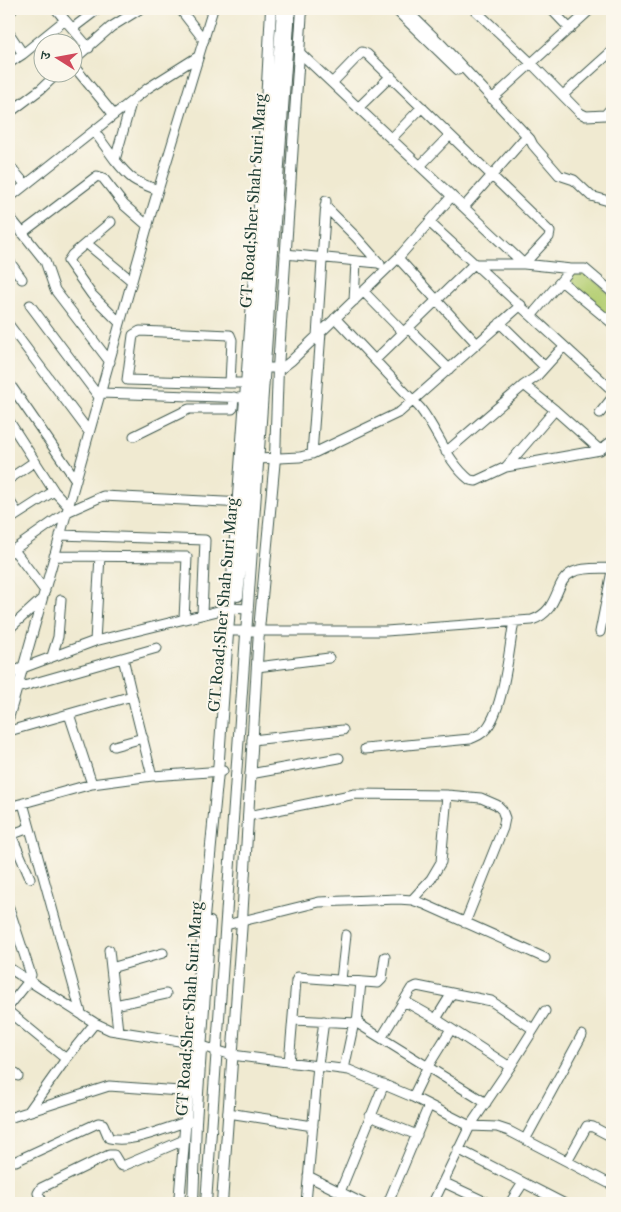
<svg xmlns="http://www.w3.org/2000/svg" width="621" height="1212" viewBox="0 0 621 1212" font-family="'Libre Caslon Text','Noto Serif Devanagari',serif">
	<rect width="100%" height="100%" fill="#fbf7ec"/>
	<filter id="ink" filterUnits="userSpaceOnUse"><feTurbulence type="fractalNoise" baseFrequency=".02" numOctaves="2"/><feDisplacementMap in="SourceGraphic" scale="10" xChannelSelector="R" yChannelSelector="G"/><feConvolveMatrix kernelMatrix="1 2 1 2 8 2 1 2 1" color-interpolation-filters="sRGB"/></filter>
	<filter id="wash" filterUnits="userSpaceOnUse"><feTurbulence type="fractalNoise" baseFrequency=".0096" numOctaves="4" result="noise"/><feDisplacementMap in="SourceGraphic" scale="20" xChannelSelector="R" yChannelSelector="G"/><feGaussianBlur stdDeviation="1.12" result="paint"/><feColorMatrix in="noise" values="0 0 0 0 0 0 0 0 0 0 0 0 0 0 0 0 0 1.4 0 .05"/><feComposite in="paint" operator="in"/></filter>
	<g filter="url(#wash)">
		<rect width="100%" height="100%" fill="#f0ead1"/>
		<path fill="#b6cf75" stroke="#6a8654" d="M581,269L612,296V320L567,281L572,272Z"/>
	</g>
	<g filter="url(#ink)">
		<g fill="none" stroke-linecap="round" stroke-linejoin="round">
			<g stroke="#3e574c" stroke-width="11">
				<path id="minor" d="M180,9L204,40
					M395,9L458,70
					M405,9L443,46L530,139L533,145L559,175L574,180L591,196L612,202
					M474,9L531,63L580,113L586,116L605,115L612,107
					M551,9L570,29
					M9,13L13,9
					M65,20L89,48
					M73,28L98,9
					M9,33L23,54L9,63
					M299,52L524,264L549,237L550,232L450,135
					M23,54L65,20L56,9
					M72,61L111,27L140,9
					M72,64L114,115
					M332,83L362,52L367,54L450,135L420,166
					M563,95L612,51
					M492,99L591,9
					M131,103L115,160C132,181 134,181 158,190
					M358,108L391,76
					M9,113L41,89L59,72
					M94,131L115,160
					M391,139L422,107
					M9,165L25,184
					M9,198L148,88L199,56
					M325,206L356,237L380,264
					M464,207L523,140
					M9,216L45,261L55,290L110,362
					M111,222L72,255L68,261L92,295L120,323
					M429,222L612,390
					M22,233L97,176L103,178L124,205L148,226
					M86,243L132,281
					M285,254L378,263
					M398,258L477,344
					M9,261L22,279
					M571,269H585L612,292
					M561,281L612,323
					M363,291L403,332
					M354,301L356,261
					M30,305L99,397
					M335,318L420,408C438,431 447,462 470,480L476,481L506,467L600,450L612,441
					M500,323L545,367
					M9,325L89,432
					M408,328L449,369
					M317,336L326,201
					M375,360L474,264H524L571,269L532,315
					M264,368H282L291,361L398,258L452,196
					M9,383L76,480
					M230,383L232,340L230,335L140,331L133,335L127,380L230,383H246
					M100,393L250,398
					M555,410L600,450
					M600,413L612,398
					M9,421L54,491L69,507
					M134,436L189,409H232L233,408L234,397
					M446,452L524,385L536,377L564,346
					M312,454L321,332
					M258,459L300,457L312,454L400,412L521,305
					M506,467L555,410L524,385
					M9,479L34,462
					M9,500L18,514
					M9,520L54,491
					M60,535L205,540L202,614
					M14,550L45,591
					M9,553L67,512L103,496L244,503
					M54,556L187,557L184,619
					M9,629L42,599
					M234,631H386L532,620C561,610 553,581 573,572C584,567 601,569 612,568
					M600,632L612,571
					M95,641L100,556
					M52,656L58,637L61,600
					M123,658L132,696
					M257,667L329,658
					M9,673L95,641L230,608L247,609
					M17,688L157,648
					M69,714L92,784
					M9,717L152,210L213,9
					M9,731L132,696L152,776
					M252,740L343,730
					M114,746L143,738
					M365,749L470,739C477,736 482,734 487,728C504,706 509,650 514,621
					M250,774L339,758
					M23,803L81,1013
					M9,807L92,784L152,776L223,771
					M248,816L355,794L447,795L481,798L497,805L502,810L505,818L503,828L465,923
					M29,828L13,834L12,837L30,878
					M412,900L431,879L441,862L447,795
					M9,908L31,975L29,981L9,1006
					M226,925L319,902L398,899L412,900L424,904L545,958
					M109,950L118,1031
					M9,968L95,1023L110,1030L192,1043L232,1055L349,1070L413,1097L470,1126L497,1127L509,1131L612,1185
					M111,968L163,953
					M341,980L346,935
					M404,1001L436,1019L510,1067
					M115,1005L166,994
					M9,1012L66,1059
					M436,1019L452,993
					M293,1020L357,1023L361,982
					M357,1023L486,1103
					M382,1037L411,989L417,986L491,1001L533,1029
					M289,1063L296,981L298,977L378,983L382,979L385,957
					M9,1068L18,1076
					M344,1069L354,1022
					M413,1097L428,1066L451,1029
					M29,1111L66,1059L95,1023
					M228,1113L313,1126
					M370,1116L417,1135
					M12,1117L109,1086L194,1092
					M526,1138L582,1035
					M458,1149L563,1203
					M568,1160L587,1126L593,1127L612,1137
					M16,1161L98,1123L103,1124L109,1138C131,1144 165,1128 186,1122H191
					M308,1176L362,1203
					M443,1182L488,1203
					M340,1192L384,1084
					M43,1203L38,1193L41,1188L109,1155H114L120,1165L123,1166L184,1140
					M306,1203L318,1065L324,1021
					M388,1203L429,1105
					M433,1203L470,1126L510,1067L545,1011
					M510,1203L523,1183"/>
			</g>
			<g stroke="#3e574c" stroke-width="12">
				<path id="major" d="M238,596L247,503L282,9
					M179,1203L192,1043L218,772L265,122L271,9
					M193,1203L196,1122L210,922
					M206,1203C233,805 261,407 290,9
					M222,1203L242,921L259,630L275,458L278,368L302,9"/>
			</g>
			<use href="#minor" stroke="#fff" stroke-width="9"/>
			<use href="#major" stroke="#fff" stroke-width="10"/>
		</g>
	</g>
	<g text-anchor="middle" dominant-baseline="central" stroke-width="4" stroke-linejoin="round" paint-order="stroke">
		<g font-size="15" fill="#1f3d34" stroke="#fbf7ec">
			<text transform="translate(253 201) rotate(-86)">GT Road;Sher Shah Suri Marg</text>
			<text transform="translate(223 605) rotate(-85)">GT Road;Sher Shah Suri Marg</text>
			<text transform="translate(189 1009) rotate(-86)">GT Road;Sher Shah Suri Marg</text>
		</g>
	</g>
	<rect width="621" height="1212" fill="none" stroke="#fbf7ec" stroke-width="30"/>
	<g transform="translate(58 58) rotate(281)"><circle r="24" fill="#fbf7ec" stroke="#a3ada2"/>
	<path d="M0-4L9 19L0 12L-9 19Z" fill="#d1495b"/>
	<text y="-8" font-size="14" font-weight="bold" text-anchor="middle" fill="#1f3d34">उ</text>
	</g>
</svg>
